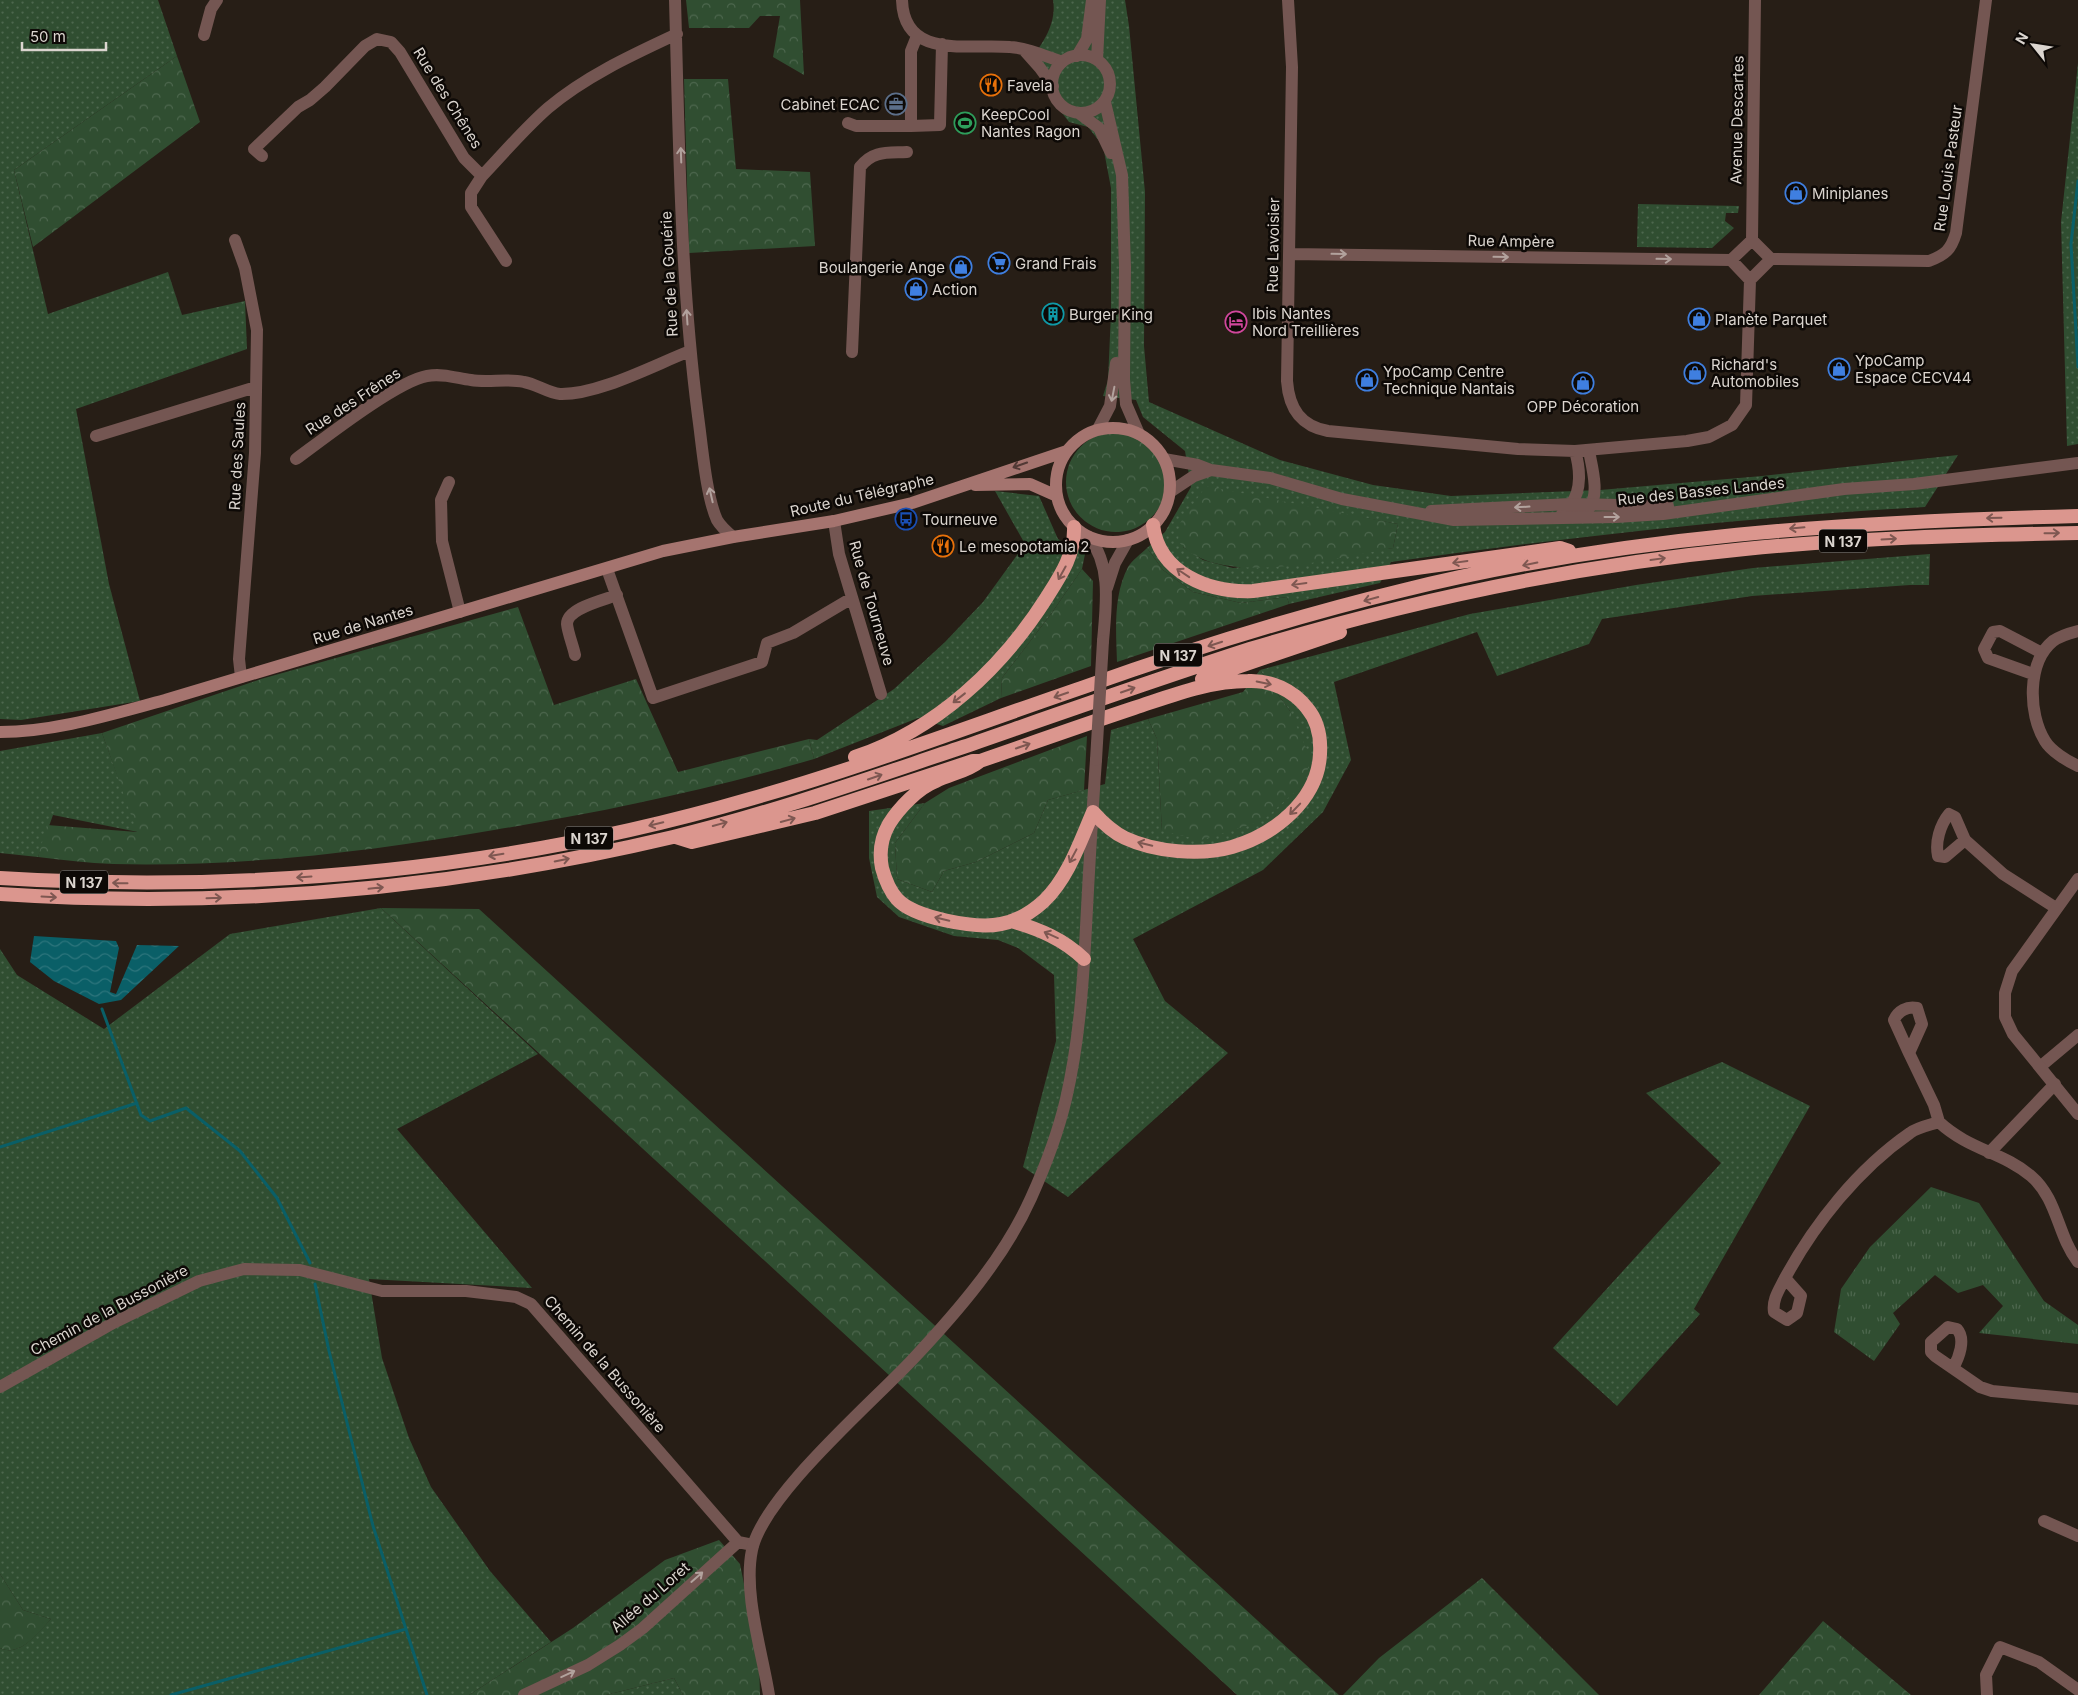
<svg xmlns="http://www.w3.org/2000/svg" width="2078" height="1695" viewBox="0 0 2078 1695" font-family="Inter,sans-serif">
	<defs>
		<pattern id="grass-dots" width="8" height="8" patternUnits="userSpaceOnUse" patternTransform="scale(1.25)"><rect width="8" height="8" fill="#304e31"/><path d="M2 2h.1M6 6h.1" fill="none" stroke="#4d674e" stroke-width="1.8" stroke-linecap="round"/></pattern>
		<pattern id="forest-crowns" width="20" height="18" patternUnits="userSpaceOnUse" patternTransform="scale(1.25)"><rect width="20" height="18" fill="#304e31"/><path d="M2 6a3 3 0 1 1 6 0M12 15a3 3 0 1 1 6 0" fill="none" stroke="#4d674e"/></pattern>
		<pattern id="park-tufts" width="24" height="20" patternUnits="userSpaceOnUse" patternTransform="scale(1.25)"><rect width="24" height="20" fill="#304e31"/><path d="M3 7l-1-3M5 7V3M7 7l1-3M15 17l-1-3M17 17v-4M19 17l1-3" fill="none" stroke="#4d674e"/></pattern>
		<pattern id="water-waves" width="16" height="10" patternUnits="userSpaceOnUse" patternTransform="scale(1.25)"><rect width="16" height="10" fill="#0a5f67"/><path d="M0 5q4-4 8 0t8 0" fill="none" stroke="#2d757c"/></pattern>
	</defs>
	<rect width="100%" height="100%" fill="#271e16"/>
	<path fill="url(#grass-dots)" fill-rule="evenodd" d="M0,0H158L177,56L14,170L48,314L168,272L182,315L245,301L247,349L76,409L109,584L140,701L21,720L0,719Z
		M1053,0H1125L1129,26L1145,192L1144,346L1149,402L1280,460L1373,485L1451,496L1600,490L1762,476L1958,455L1925,507C1746,517 1569,537 1391,562L1380,583L1289,604L1287,597L1241,603L1193,592L1163,570L1147,548L1165,532L1191,487L1185,451L1143,417L1136,400L1103,396L1108,380L1111,313V188L1103,146L1088,127L1069,122L1048,95L1046,79L1029,61C1043,44 1057,23 1053,0ZM1310,508L1398,524L1393,548L1233,568L1203,560L1183,547Z
		M2078,63V444L2067,446L2061,222Z
		M1638,204L1739,206L1738,213H1726L1725,221L1734,228L1712,248L1637,247Z
		M995,491L1039,496L1058,539L1085,554L1082,569L1051,614L1002,678L1001,698L943,726L918,718L814,759L809,739L817,740L894,689L945,642L983,602L1025,544Z
		M1930,554L1929,585H1910L1752,596L1602,619L1589,644L1497,676L1477,632L1334,682L1351,760L1323,812L1263,870L1133,939L1165,1001L1228,1053L1068,1197L1023,1167L1056,1041L1054,975L1018,948L998,940L954,936L899,917L877,897L869,858V811L925,803L895,843L897,879L932,892L944,871L976,862L1034,833L1048,800L1105,784L1111,730L1148,719L1157,739L1162,831L1290,711L1260,670L1470,614L1636,585L1753,568Z
		M102,733L138,832L53,815L38,857L0,853V751Z
		M381,908L538,1054L397,1129L532,1288L369,1279L382,1358L409,1438L431,1487L490,1571L551,1642L469,1695H0V1648C20,1658 38,1632 51,1619L23,1610L0,1574V949L17,975L104,1029L230,934Z
		M1722,1062L1810,1106L1694,1309L1700,1314L1617,1406L1553,1348L1721,1163L1646,1093Z
		M674,1678L683,1695H606Z"/>
	<path fill="url(#forest-crowns)" d="M686,0H800L804,75L773,57L780,16H760L749,28H689Z
		M177,56L200,122L33,247L14,170Z
		M684,79H728L736,169L810,172L815,246L689,253Z
		M1066 482a50 50 0 1 1 100 0a50 50 0 1 1-100 0Z
		M1206,486L1398,524L1393,548C1339,557 1217,591 1178,541L1180,523Z
		M1147,548L1163,570L1193,592L1241,603L1287,597L1289,604L1117,662C1116,631 1113,596 1128,567C1132,560 1141,554 1147,548Z
		M1082,569L1093,581L1091,666L1001,698L1002,678L1051,614Z
		M518,607L554,705L636,679L678,772L809,739L814,759C708,790 602,812 494,830C368,852 241,867 113,864C88,863 63,860 38,857L47,825L137,832L102,733L261,679Z
		M1260,670L1290,711L1310,757L1305,783L1262,821L1201,840L1162,831L1157,739L1148,719L1243,692Z
		M1087,736L1084,790L1048,800L1034,833L976,862L944,871L932,892L897,879L895,843L925,803L949,788Z
		M381,908L479,909L1339,1695H1237Z
		M719,1540L740,1564L759,1659L760,1695H683L674,1678L606,1695H469L573,1628L665,1560Z
		M0,1574L23,1610L51,1619C39,1632 20,1658 0,1648Z
		M1482,1578L1599,1695H1343L1379,1658Z
		M1823,1621L1911,1695H1759Z"/>
	<path fill="url(#park-tufts)" d="M1931,1187L1979,1203L2044,1301L2078,1325V1344L1979,1333L2003,1306L1983,1285L1958,1293L1935,1275L1893,1313L1900,1324L1874,1361L1834,1332L1841,1289L1870,1247Z"/>
	<path fill="url(#water-waves)" d="M34,936L116,941L119,948L110,992L116,994L137,945L179,946L121,1000L99,1004L54,981L30,962Z"/>
	<g fill="none" stroke-linecap="round" stroke-linejoin="round">
		<path stroke="#0a5f67" stroke-width="3" d="M2078,181L2071,244L2078,367
			M102,1009L141,1115L150,1121L186,1108L240,1151L277,1198L310,1263
			M0,1147L137,1103
			M315,1284L329,1351L373,1526L427,1695
			M171,1695L406,1629"/>
		<path stroke="#745652" stroke-width="12" d="M675,0C679,139 680,278 698,416C702,444 706,496 717,520C721,527 727,532 733,537
			M902,0C904,61 970,43 1010,47C1028,48 1045,56 1062,62
			M1288,0L1292,67L1287,381C1289,409 1301,426 1328,431L1518,449L1575,451L1687,441L1709,437L1732,425L1746,405L1750,280
			M204,35L211,9L217,0
			M917,36L911,51V126L940,125L942,44
			M1024,50L1040,68L1053,86
			M848,123L856,126H911
			M262,156L254,149L298,107L310,100L325,87L365,46L377,39L391,42L400,52L464,158L482,176C503,154 524,129 548,108C586,76 632,55 677,34
			M482,176L471,193V207L506,261
			M235,240L245,268L257,330L255,453L239,659L241,677
			M1752,240L1755,0
			M1752,240L1771,259L1750,280L1731,260Z
			M1290,254L1731,260
			M1771,259L1929,261C1945,255 1951,250 1956,233L1986,0
			M852,352L860,167C873,150 888,153 907,152
			M96,436L256,387
			M296,459C322,440 397,381 427,376C443,373 456,378 471,380C489,383 507,378 524,382C536,384 548,393 560,394C598,395 654,365 690,351
			M449,482L441,500L442,541L460,612
			M1571,504C1582,490 1580,468 1575,451
			M1562,514L1589,508C1600,495 1592,467 1589,451
			M834,521L839,554L881,694
			M607,569L653,698L762,662L767,643L793,633L852,598
			M2078,631C2070,633 2060,636 2053,641C2027,662 2028,714 2045,741C2051,751 2067,761 2078,766
			M575,655C573,645 568,634 567,624C567,608 604,600 617,595
			M2033,674L1988,658L1984,649L1993,632L2000,631L2042,653
			M1965,840L1945,857L1938,856C1935,842 1940,825 1949,814L1955,817L1965,840L2003,874L2056,908
			M1909,1053L1894,1020C1898,1011 1907,1006 1917,1008L1922,1024L1909,1053L1934,1105L1939,1122
			M2041,1066L2078,1035
			M1989,1153L2055,1084
			M1785,1278L1801,1296L1797,1313L1787,1320L1774,1312C1772,1300 1779,1290 1784,1280C1814,1224 1858,1169 1910,1133C1918,1127 1930,1125 1939,1122C1969,1150 2003,1152 2031,1176C2058,1199 2057,1235 2078,1262
			M1953,1368C1959,1358 1966,1339 1957,1329L1948,1327L1931,1342V1352L1935,1356L1980,1387L1992,1391L2078,1399
			M0,1387L113,1323L199,1281L244,1269L300,1270L382,1291H466L516,1297L531,1304L738,1542L753,1545
			M2044,1521L2078,1536
			M524,1695L588,1665L620,1645L643,1628L738,1542
			M1987,1695L1986,1675L2000,1647L2039,1662L2078,1690"/>
		<path stroke="#745652" stroke-width="12" d="M1052 84a29 29 0 1 1 58 0a29 29 0 1 1-58 0Z
			M1077,56L1087,39L1092,0
			M1097,60L1100,0
			M1105,102L1122,175L1125,267L1124,379L1126,404L1139,434
			M1080,114L1099,128L1111,153
			M1098,429L1110,406L1116,363
			M1164,459L1198,465L1211,470L1270,478L1342,499L1454,520L1616,517L1663,514L1844,489L1914,484L2078,463
			M1170,492L1194,476L1211,470
			M1431,511L1571,504L1668,506
			M1089,537C1112,566 1106,606 1103,641
			M1107,588L1115,563L1128,540
			M2078,879L2012,971L2005,993V1017L2013,1034L2078,1114
			M769,1695C762,1651 743,1593 752,1550C763,1496 873,1402 913,1359C958,1311 1004,1258 1031,1198C1045,1167 1058,1133 1066,1099C1079,1043 1083,985 1086,927C1089,871 1092,815 1096,760"/>
		<path stroke="#a5746f" stroke-width="12" d="M1056 485a57 57 0 1 1 114 0a57 57 0 1 1-114 0Z
			M975,485L1030,484L1057,496
			M0,732C55,732 112,714 165,700L663,551L733,537L834,521L912,503L1067,451"/>
		<path stroke="#db968e" stroke-width="14" d="M1153,525C1159,574 1210,593 1253,591L1560,548L1569,551
			M1202,679L1340,632
			M855,757C936,730 1002,668 1047,597C1061,575 1075,554 1074,527
			M676,837L692,842L815,813L973,761H980C1032,743 1083,725 1134,708C1171,696 1208,681 1248,681C1271,680 1293,690 1307,708C1318,721 1321,738 1320,754C1318,800 1274,835 1232,847C1200,856 1155,852 1125,838C1112,832 1102,822 1093,812C1080,842 1068,878 1044,901C1032,912 1017,921 1001,924C976,929 914,918 897,899C889,890 885,879 882,868C879,853 881,838 889,824C899,808 918,788 936,781C950,774 968,771 980,761
			M0,878C253,893 506,870 750,799C863,767 973,725 1084,687C1188,650 1293,617 1400,591C1626,535 1847,522 2078,516
			M0,894C226,909 453,889 673,837C772,813 867,779 963,747C1058,714 1154,680 1250,649C1412,600 1577,565 1745,549C1856,538 1967,535 2078,533
			M1011,921C1039,929 1063,939 1084,959"/>
		<path stroke="#745652" stroke-width="12" d="M1096,760L1103,641"/>
	</g>
	<defs><path id="oneway-shaft" d="M-6 0H5M1.5-3L5.5 0L1.5 3" fill="none" stroke-width="1.6" stroke-linecap="round" stroke-linejoin="round" transform="scale(1.25)"/></defs>
	<g stroke="#b2a29d">
		<use href="#oneway-shaft" transform="translate(681 155) rotate(-92)"/>
		<use href="#oneway-shaft" transform="translate(1339 254) rotate(1)"/>
		<use href="#oneway-shaft" transform="translate(1501 257) rotate(1)"/>
		<use href="#oneway-shaft" transform="translate(1664 259) rotate(1)"/>
		<use href="#oneway-shaft" transform="translate(687 317) rotate(-94)"/>
		<use href="#oneway-shaft" transform="translate(1113 394) rotate(101)"/>
		<use href="#oneway-shaft" transform="translate(711 495) rotate(-103)"/>
		<use href="#oneway-shaft" transform="translate(1522 507) rotate(177)"/>
		<use href="#oneway-shaft" transform="translate(1612 517)"/>
		<use href="#oneway-shaft" transform="translate(697 1577) rotate(-41)"/>
		<use href="#oneway-shaft" transform="translate(568 1674) rotate(-25)"/>
	</g>
	<use stroke="#513935" href="#oneway-shaft" transform="translate(1020 465) rotate(161)"/>
	<g stroke="#7e5751">
		<use href="#oneway-shaft" transform="translate(1994 518) rotate(179)"/>
		<use href="#oneway-shaft" transform="translate(1797 528) rotate(175)"/>
		<use href="#oneway-shaft" transform="translate(2052 533) rotate(-1)"/>
		<use href="#oneway-shaft" transform="translate(1889 539) rotate(-3)"/>
		<use href="#oneway-shaft" transform="translate(1658 559) rotate(-8)"/>
		<use href="#oneway-shaft" transform="translate(1460 562) rotate(172)"/>
		<use href="#oneway-shaft" transform="translate(1530 564) rotate(169)"/>
		<use href="#oneway-shaft" transform="translate(1062 573) rotate(119)"/>
		<use href="#oneway-shaft" transform="translate(1183 573) rotate(-146)"/>
		<use href="#oneway-shaft" transform="translate(1299 584) rotate(172)"/>
		<use href="#oneway-shaft" transform="translate(1371 599) rotate(165)"/>
		<use href="#oneway-shaft" transform="translate(1215 644) rotate(162)"/>
		<use href="#oneway-shaft" transform="translate(1264 683) rotate(12)"/>
		<use href="#oneway-shaft" transform="translate(1128 690) rotate(-19)"/>
		<use href="#oneway-shaft" transform="translate(1061 695) rotate(161)"/>
		<use href="#oneway-shaft" transform="translate(959 698) rotate(142)"/>
		<use href="#oneway-shaft" transform="translate(1023 746) rotate(-19)"/>
		<use href="#oneway-shaft" transform="translate(875 777) rotate(-19)"/>
		<use href="#oneway-shaft" transform="translate(1295 809) rotate(134)"/>
		<use href="#oneway-shaft" transform="translate(788 820) rotate(-15)"/>
		<use href="#oneway-shaft" transform="translate(656 824) rotate(166)"/>
		<use href="#oneway-shaft" transform="translate(720 824) rotate(-15)"/>
		<use href="#oneway-shaft" transform="translate(1145 844) rotate(-166)"/>
		<use href="#oneway-shaft" transform="translate(496 855) rotate(171)"/>
		<use href="#oneway-shaft" transform="translate(1073 856) rotate(118)"/>
		<use href="#oneway-shaft" transform="translate(562 860) rotate(-11)"/>
		<use href="#oneway-shaft" transform="translate(304 877) rotate(176)"/>
		<use href="#oneway-shaft" transform="translate(120 883) rotate(-179)"/>
		<use href="#oneway-shaft" transform="translate(376 888) rotate(-6)"/>
		<use href="#oneway-shaft" transform="translate(49 897) rotate(3)"/>
		<use href="#oneway-shaft" transform="translate(214 898) rotate(-2)"/>
		<use href="#oneway-shaft" transform="translate(942 919) rotate(-167)"/>
		<use href="#oneway-shaft" transform="translate(1051 935) rotate(-156)"/>
	</g>
	<defs>
		<g id="restaurant-ring" transform="scale(1.125)"><circle r="9.5" fill="#0d0906" stroke="#e8710a" stroke-width="1.5"/><path d="M-5-6h1v4h1v-4h1v4h1v-4h1v5L-1.5 .5V6h-2V.5L-5-1ZM5-6V6H3V1.5H1.5Q1.5-4 5-6Z" fill="#e8710a"/></g>
		<g id="office-ring" transform="scale(1.125)"><circle r="9.5" fill="#0d0906" stroke="#5c6f8a" stroke-width="1.5"/><path d="M-6-3h4V-5.5h4V-3h4V5H-6ZM-1-4.5V-3h2v-1.5ZM-6 0V1H6V0Z" fill="#5c6f8a"/></g>
		<g id="stadium-ring" transform="scale(1.125)"><circle r="9.5" fill="#0d0906" stroke="#2e9e5b" stroke-width="1.5"/><path d="M0-5a6.5 5 0 1 0 0 10a6.5 5 0 1 0 0-10ZM-3.5-1.8h7v3.6h-7Z" fill="#2e9e5b"/></g>
		<g id="shop-ring" transform="scale(1.125)"><circle r="9.5" fill="#0d0906" stroke="#3f7fe0" stroke-width="1.5"/><path d="M-5-2.5h2.3a2.7 3.5 0 0 1 5.4 0H5L5.5 6h-11ZM-1.5-2.5h3a1.5 2.3 0 0 0-3 0Z" fill="#3f7fe0"/></g>
		<g id="supermarket-ring" transform="scale(1.125)"><circle r="9.5" fill="#0d0906" stroke="#3f7fe0" stroke-width="1.5"/><path d="M-6-5.5h2.5l.6 2H6L4.5 2H-2.5L-4.4-4H-6ZM-1.5 3.2a1.3 1.3 0 1 0 .1 0ZM3 3.2a1.3 1.3 0 1 0 .1 0Z" fill="#3f7fe0"/></g>
		<g id="building-ring" transform="scale(1.125)"><circle r="9.5" fill="#0d0906" stroke="#0f9aa8" stroke-width="1.5"/><path d="M-4-6H4V6H1V3H-1V6H-4ZM-2.5-4.3h1.7v1.8h-1.7ZM.8-4.3h1.7v1.8H.8ZM-2.5-1h1.7V.8h-1.7ZM.8-1h1.7V.8H.8Z" fill="#0f9aa8"/></g>
		<g id="hotel-ring" transform="scale(1.125)"><circle r="9.5" fill="#0d0906" stroke="#d1479c" stroke-width="1.5"/><path d="M-6-4.5h1.5V1H6V5H4.5V3h-9V5H-6ZM-4 0a1.8 1.8 0 1 1 3.6 0ZM.5 0V-2.5h3Q6-2.5 6 0Z" fill="#d1479c"/></g>
		<g id="bus-ring" transform="scale(1.125)"><circle r="9.5" fill="#0d0906" stroke="#1a4fb4" stroke-width="1.5"/><path d="M-5-6H5V4H4V6H2V4H-2V6H-4V4H-5ZM-3.5-4V0h7V-4ZM-3.5 1.2v1.5H-2V1.2ZM2 1.2v1.5H3.5V1.2Z" fill="#1a4fb4"/></g>
	</defs>
	<g fill-rule="evenodd">
		<use href="#restaurant-ring" x="991" y="85"/>
		<use href="#office-ring" x="896" y="104"/>
		<use href="#stadium-ring" x="965" y="123"/>
		<use href="#shop-ring" x="1796" y="193"/>
		<use href="#supermarket-ring" x="999" y="263"/>
		<use href="#shop-ring" x="961" y="267"/>
		<use href="#shop-ring" x="916" y="289"/>
		<use href="#building-ring" x="1053" y="314"/>
		<use href="#shop-ring" x="1699" y="319"/>
		<use href="#hotel-ring" x="1236" y="322"/>
		<use href="#shop-ring" x="1839" y="369"/>
		<use href="#shop-ring" x="1695" y="373"/>
		<use href="#shop-ring" x="1367" y="380"/>
		<use href="#shop-ring" x="1583" y="383"/>
		<use href="#bus-ring" x="906" y="519"/>
		<use href="#restaurant-ring" x="943" y="546"/>
	</g>
	<g text-anchor="middle" dominant-baseline="central" stroke-width="5" stroke-linejoin="round" paint-order="stroke">
		<g fill="#0d0906" stroke="#9d9893" stroke-width="1">
			<rect x="1819" y="529.5" width="48" height="23" rx="4"/>
			<rect x="1154" y="643.5" width="48" height="23" rx="4"/>
			<rect x="565" y="826.5" width="48" height="23" rx="4"/>
			<rect x="60" y="870.5" width="48" height="23" rx="4"/>
		</g>
		<g font-size="14" font-weight="bold" fill="#dbd5cf">
			<text x="1843" y="541">N 137</text>
			<text x="1178" y="655">N 137</text>
			<text x="589" y="838">N 137</text>
			<text x="84" y="882">N 137</text>
		</g>
		<g font-size="15" fill="#dbd5cf" stroke="#0d0906" text-anchor="start">
			<text x="1007" y="85">Favela</text>
			<text x="880" y="104" text-anchor="end">Cabinet ECAC</text>
			<text x="981" y="114">KeepCool<tspan x="981" dy="17">Nantes Ragon</tspan></text>
			<text x="1812" y="193">Miniplanes</text>
			<text x="1015" y="263">Grand Frais</text>
			<text x="945" y="267" text-anchor="end">Boulangerie Ange</text>
			<text x="932" y="289">Action</text>
			<text x="1252" y="313">Ibis Nantes<tspan x="1252" dy="17">Nord Treillières</tspan></text>
			<text x="1069" y="314">Burger King</text>
			<text x="1715" y="319">Planète Parquet</text>
			<text x="1855" y="360">YpoCamp<tspan x="1855" dy="17">Espace CECV44</tspan></text>
			<text x="1711" y="364">Richard's<tspan x="1711" dy="17">Automobiles</tspan></text>
			<text x="1383" y="371">YpoCamp Centre<tspan x="1383" dy="17">Technique Nantais</tspan></text>
			<text x="1583" y="406" text-anchor="middle">OPP Décoration</text>
			<text x="922" y="519">Tourneuve</text>
			<text x="959" y="546">Le mesopotamia 2</text>
		</g>
		<g font-size="15" fill="#dbd5cf" stroke="#0d0906">
			<text transform="translate(448 98) rotate(58)">Rue des Chênes</text>
			<text transform="translate(1737 120) rotate(-89)">Avenue Descartes</text>
			<text transform="translate(1948 168) rotate(-82)">Rue Louis Pasteur</text>
			<text transform="translate(1511 241) rotate(1)">Rue Ampère</text>
			<text transform="translate(1273 245) rotate(-89)">Rue Lavoisier</text>
			<text transform="translate(669 274) rotate(-93)">Rue de la Gouérie</text>
			<text transform="translate(353 401) rotate(-33)">Rue des Frênes</text>
			<text transform="translate(237 456) rotate(-87)">Rue des Saules</text>
			<text transform="translate(1701 491) rotate(-6)">Rue des Basses Landes</text>
			<text transform="translate(862 495) rotate(-13)">Route du Télégraphe</text>
			<text transform="translate(872 603) rotate(74)">Rue de Tourneuve</text>
			<text transform="translate(363 624) rotate(-17)">Rue de Nantes</text>
			<text transform="translate(109 1310) rotate(-28)">Chemin de la Bussonière</text>
			<text transform="translate(605 1364) rotate(49)">Chemin de la Bussonière</text>
			<text transform="translate(650 1597) rotate(-41)">Allée du Loret</text>
		</g>
	</g>
	<g transform="translate(2033 45) rotate(300)" stroke="#0d0906" stroke-width="4" paint-order="stroke">
	<path d="M0-4L9 19L0 12L-9 19Z" fill="#dbd5cf"/>
	<text y="-8" font-size="14" font-weight="bold" text-anchor="middle" fill="#dbd5cf">N</text>
	</g>
	<path d="M22 42v8h84v-8" fill="none" stroke="#dbd5cf" stroke-width="2.5"/>
	<text x="30" y="42" font-size="15" fill="#dbd5cf" stroke="#0d0906" stroke-width="4" paint-order="stroke">50 m</text>
</svg>
